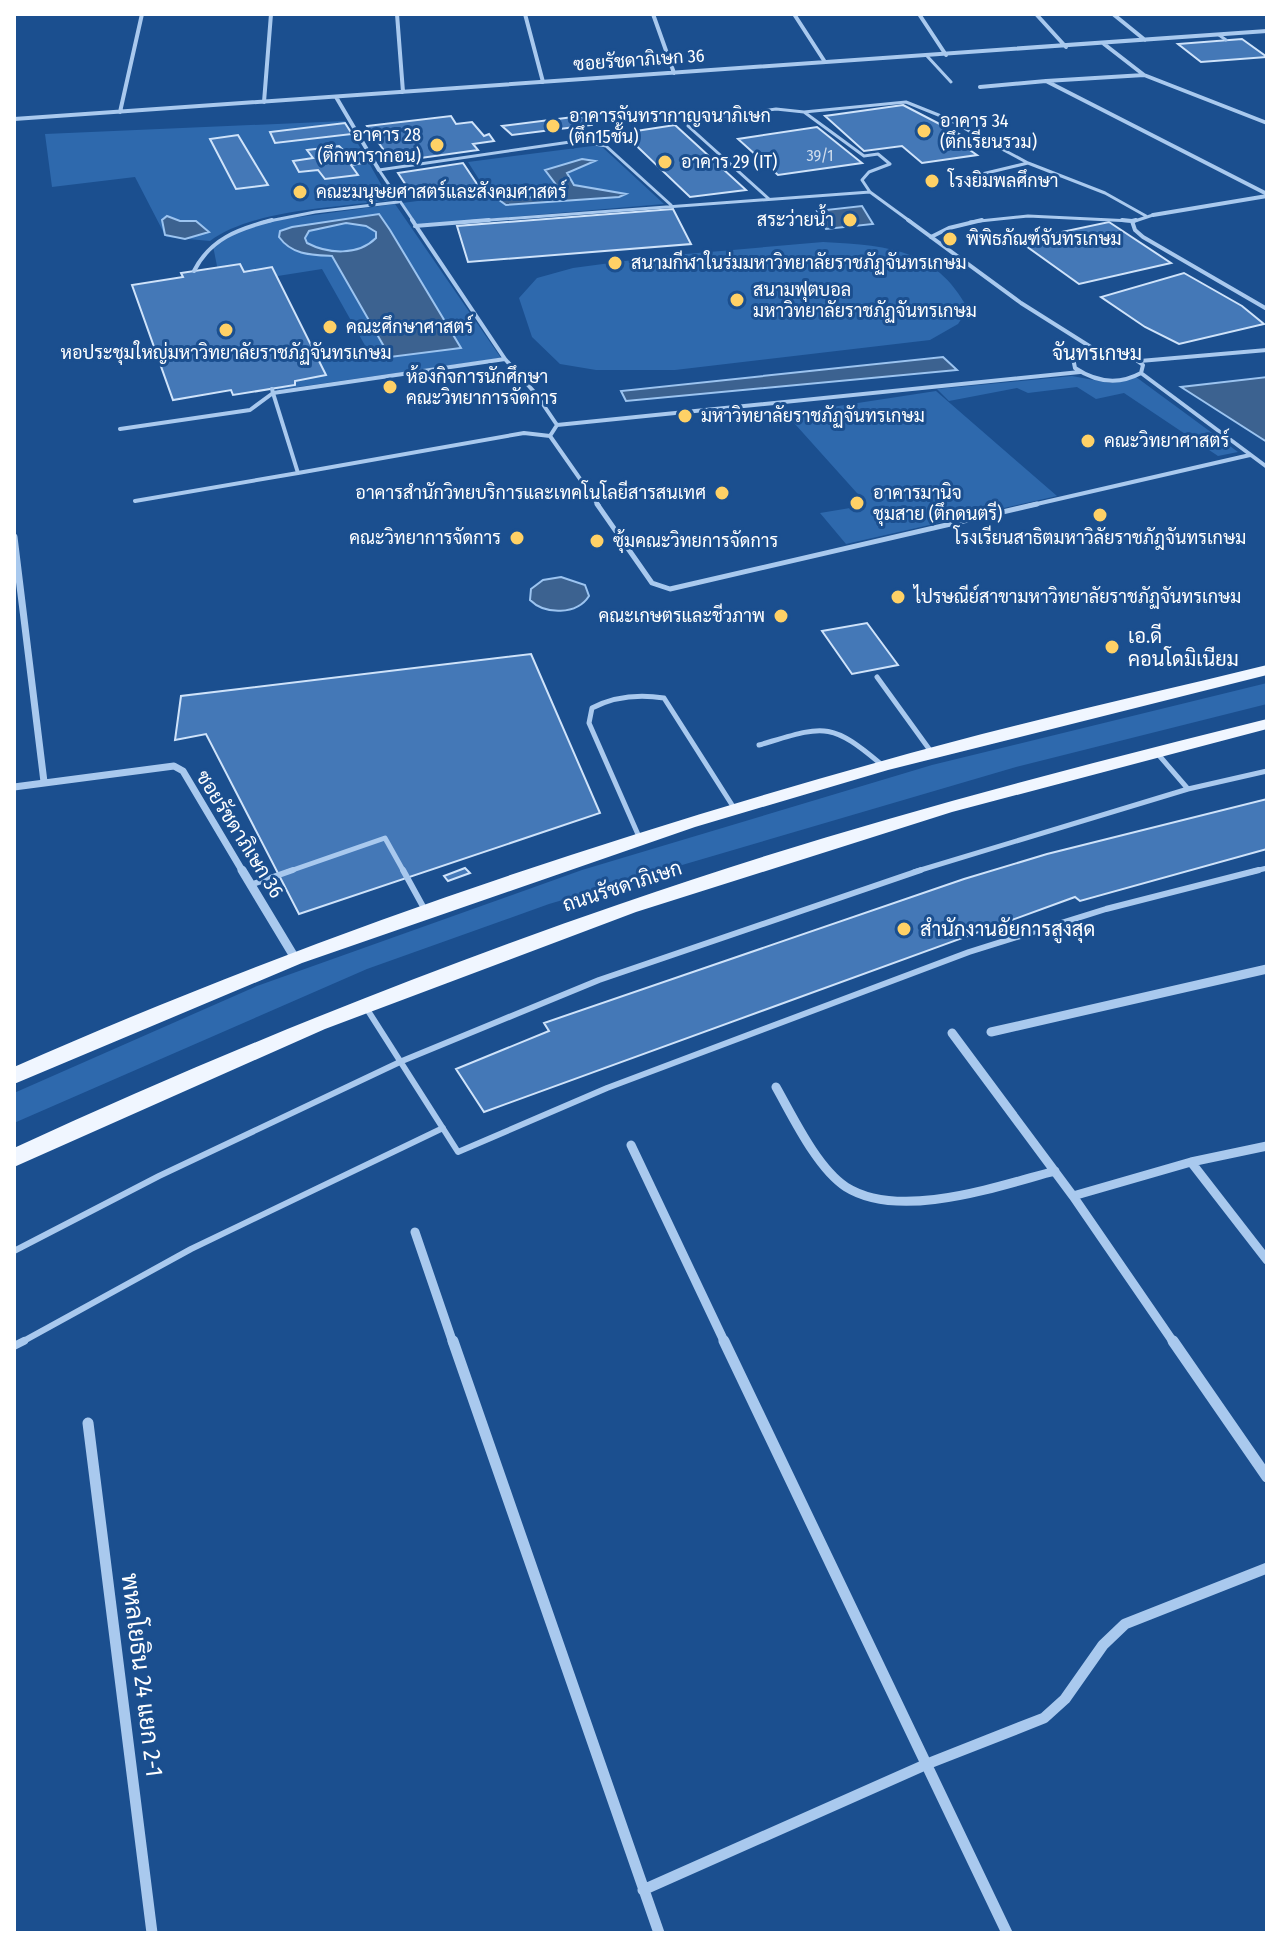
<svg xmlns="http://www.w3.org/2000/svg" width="1281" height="1947" viewBox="0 0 1281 1947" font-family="'Fira Sans Condensed',Sarabun,sans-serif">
	<rect width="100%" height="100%" fill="#1b4f8f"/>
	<path fill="#2e69ad" d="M345,121L390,200C337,208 253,209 210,241L166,237L135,177L52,187L45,134Z
		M600,145L664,204L417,225L402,203L487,192L468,162Z
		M395,204L501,358L277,390L266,365L367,349L322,269L239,282L218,271L213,246L256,223Z
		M823,242C887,246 934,247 968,309L958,324L930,340L675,370H596L560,364L532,337L519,298L537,278L573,268L663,256Z
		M1072,376L1110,383L1136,377L1238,452L1218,456L1124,393L1096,399L1077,387L1028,393L1017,388L949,401L937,389Z
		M936,391L1057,496L846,544L820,513L856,507L865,502L786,414Z
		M1267,683V704L1016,767L549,904L367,969L14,1123V1093L257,986L582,870L932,765Z"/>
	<path fill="#3c6290" stroke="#9cc4f0" stroke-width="2" fill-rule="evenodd" d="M582,159L595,161L567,173L574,185L626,194L619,197L506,205L488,192L494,189L518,198L555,196L560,190L545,170Z
		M862,206L873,224L826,229L817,211Z
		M379,214L390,230L461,348L390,357L332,256C311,255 292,255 279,237L280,231L292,227ZM346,223L366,226L376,232V238C358,256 328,254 307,243L305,238L309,231Z
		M167,216L180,221H196L209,232L185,239L165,235L162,220Z
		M943,357L957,370L626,401L621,391Z
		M1267,377V442L1181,387Z
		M561,577L585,585L589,596C577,615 545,615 530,600L531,589L543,580Z"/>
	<path fill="#4478b7" stroke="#cfe3fa" stroke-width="2" d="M1242,39L1267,57L1201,62L1178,44Z
		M903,105L959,134L954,139L977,155L922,163L902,146L864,151L825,116Z
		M451,116L456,124L472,122L484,136L489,134L494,141L473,144L478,150L392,162L367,126Z
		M581,116L591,125L512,135L502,126Z
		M345,123L352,134L275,143L270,132Z
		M675,125L746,190L690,197L623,133Z
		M817,127L862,163L778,175L738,139Z
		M238,135L268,185L236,189L210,139Z
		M339,146L347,154L362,152L369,162L351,165L358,175L325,179L318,170L299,172L293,161L313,158L307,150Z
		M463,163L481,190L415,199L398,173Z
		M673,209L691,244L468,262L457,226Z
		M1109,222L1171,263L1079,284L1019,241Z
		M240,264L244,272L272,267L326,375L295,381V385L233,395L231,390L173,400L132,285L183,277L181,273Z
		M1184,273L1242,306L1264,324L1179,344L1145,327L1101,297Z
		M867,623L898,665L852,674L822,631Z
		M531,654L600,813L299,914L206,734L175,740L181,696Z
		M1267,799V849L1080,901L1075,897L484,1112L456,1069L549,1031L544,1023L964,879L1047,854Z
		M465,868L470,873L448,881L444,876Z"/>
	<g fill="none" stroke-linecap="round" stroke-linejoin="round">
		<path stroke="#a9c9ee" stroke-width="3" d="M1219,35L1226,40
			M927,56L951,82
			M969,144L987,141L1028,163
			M890,164L869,172L862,180L870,192L911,222
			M890,164L878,154L864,156L804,112L906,102L946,118L987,141
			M982,174L1028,163L1105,193L1146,216
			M769,199L688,126L689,121L776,109L804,112
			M264,222L315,212L398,202
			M414,222L379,170L577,141L606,146L671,205
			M464,222L870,192
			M970,222L1028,216L1132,221
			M1132,222L1153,215"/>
		<path stroke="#a9c9ee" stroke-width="4" d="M412,220L505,359L536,394L557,425
			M908,220L1021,303L1094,349
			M1122,220L1132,221
			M1136,220L1132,221L1135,230L1143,237L1267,309
			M415,226L489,220
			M931,237L949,228L982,220
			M194,271C210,239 238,229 272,220
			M1104,349L1125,352L1143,365L1141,373C1119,385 1096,382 1075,368L1073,358L1084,351Z
			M1140,361L1267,350
			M1141,373L1267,467
			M272,389L273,393L505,359
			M120,429L250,410L273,393L298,473L524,433L550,436L557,425L1080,372
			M550,436L599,506
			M135,501L298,473
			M1028,506L1250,455"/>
		<path stroke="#a9c9ee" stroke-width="5" d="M597,504L652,583L670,589L1037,504
			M877,677L932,753
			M759,745C824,726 829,720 882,765
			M1157,753L1188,789L1267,771
			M640,839L589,723L592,708C615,696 638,694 664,698L734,808
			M287,872L385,838L404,872
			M914,872L1188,789
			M1251,872L1267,868"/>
		<path stroke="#a9c9ee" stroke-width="6" d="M403,870L426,912
			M253,884L293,870
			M365,1006L458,1152L607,1088L969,952L1106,909L1259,870
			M14,1251L159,1176L402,1061L599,980L921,870
			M20,1343L191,1249L443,1128"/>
		<path stroke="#a9c9ee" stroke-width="8" d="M14,1346L24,1341"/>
		<path stroke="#a9c9ee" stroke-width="4" d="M397,14L403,92
			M525,14L543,82
			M653,14L674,73
			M794,14L825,62
			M919,14L946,55
			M1036,14L1066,47
			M1113,14L1145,40
			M1104,44L1144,75L1267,123
			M1144,75L1046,81L1267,194
			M980,87L1046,81
			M336,97L379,170
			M264,102L271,14
			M120,112L142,14
			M14,119L1267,31
			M1153,215L1267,196"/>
		<path stroke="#a9c9ee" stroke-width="7" d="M14,537L44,782
			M14,787L174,766L183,771L243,872"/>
		<path stroke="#a9c9ee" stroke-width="9" d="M242,870L295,958
			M991,1032L1267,969
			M952,1033L1073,1196L1191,1162L1267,1146
			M776,1087C793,1117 817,1168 846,1187C900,1221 998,1186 1055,1171
			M631,1145L725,1343
			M1191,1162L1267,1260
			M1073,1196L1174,1343
			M415,1232L453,1343"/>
		<path stroke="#a9c9ee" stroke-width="11" d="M453,1341L659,1933
			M724,1341L1007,1933
			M1173,1341L1267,1477
			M88,1423L152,1933
			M643,1890L927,1764L1044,1718L1065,1699L1103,1645L1125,1624L1267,1568"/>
		<path fill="#f0f6ff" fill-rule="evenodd" d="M1267,665V675L888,770L695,827L302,963L14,1084V1067C292,944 582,845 875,763C1004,726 1136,697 1267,665Z
			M1267,719V729L952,812L636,912L325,1029L14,1167V1148C212,1057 413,975 620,904C832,830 1049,773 1267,719Z"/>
	</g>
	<g fill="#ffd166" stroke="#1b4f8f" stroke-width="3">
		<circle cx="553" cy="126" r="8"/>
		<circle cx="924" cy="131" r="8"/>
		<circle cx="437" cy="145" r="8"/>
		<circle cx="665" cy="162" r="8"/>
		<circle cx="932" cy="181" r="8"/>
		<circle cx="300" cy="192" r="8"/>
		<circle cx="850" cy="220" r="8"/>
		<circle cx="950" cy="239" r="8"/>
		<circle cx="615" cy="263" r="8"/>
		<circle cx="737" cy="300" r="8"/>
		<circle cx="330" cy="327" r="8"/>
		<circle cx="226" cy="330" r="8"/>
		<circle cx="390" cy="387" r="8"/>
		<circle cx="685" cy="416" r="8"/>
		<circle cx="1088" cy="441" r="8"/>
		<circle cx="722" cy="493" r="8"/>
		<circle cx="857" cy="503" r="8"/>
		<circle cx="1100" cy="515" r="8"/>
		<circle cx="517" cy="538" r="8"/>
		<circle cx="597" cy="541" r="8"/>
		<circle cx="898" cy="597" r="8"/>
		<circle cx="781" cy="616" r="8"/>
		<circle cx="1112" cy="647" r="8"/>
		<circle cx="904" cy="929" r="8"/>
	</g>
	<g text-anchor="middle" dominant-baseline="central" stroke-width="6" stroke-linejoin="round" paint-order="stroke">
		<g font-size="16" fill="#d0dded">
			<text x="820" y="155">39/1</text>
		</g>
		<g font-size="18" fill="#fff" stroke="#1b4f8f">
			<text transform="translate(639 60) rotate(-4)">ซอยรัชดาภิเษก 36</text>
		</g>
		<g font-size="18" fill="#fff" stroke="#1b4f8f" text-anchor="start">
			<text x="569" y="116">อาคารจันทรากาญจนาภิเษก<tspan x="569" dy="21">(ตึก15ชั้น)</tspan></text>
			<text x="940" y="121">อาคาร 34<tspan x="940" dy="21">(ตึกเรียนรวม)</tspan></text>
			<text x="421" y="135" text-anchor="end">อาคาร 28<tspan x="421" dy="21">(ตึกพารากอน)</tspan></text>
			<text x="681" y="162">อาคาร 29 (IT)</text>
			<text x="948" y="181">โรงยิมพลศึกษา</text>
			<text x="316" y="192">คณะมนุษยศาสตร์และสังคมศาสตร์</text>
			<text x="834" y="220" text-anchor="end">สระว่ายน้ำ</text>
			<text x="966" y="239">พิพิธภัณฑ์จันทรเกษม</text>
			<text x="631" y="263">สนามกีฬาในร่มมหาวิทยาลัยราชภัฏจันทรเกษม</text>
			<text x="753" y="290">สนามฟุตบอล<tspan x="753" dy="21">มหาวิทยาลัยราชภัฏจันทรเกษม</tspan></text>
			<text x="346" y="327">คณะศึกษาศาสตร์</text>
			<text x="226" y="353" text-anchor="middle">หอประชุมใหญ่มหาวิทยาลัยราชภัฏจันทรเกษม</text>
			<text x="406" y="377">ห้องกิจการนักศึกษา<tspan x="406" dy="21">คณะวิทยาการจัดการ</tspan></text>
			<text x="701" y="416">มหาวิทยาลัยราชภัฏจันทรเกษม</text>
			<text x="1104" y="441">คณะวิทยาศาสตร์</text>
			<text x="706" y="493" text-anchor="end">อาคารสำนักวิทยบริการและเทคโนโลยีสารสนเทศ</text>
			<text x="873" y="493">อาคารมานิจ<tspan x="873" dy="21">ชุมสาย (ตึกดนตรี)</tspan></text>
			<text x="501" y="538" text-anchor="end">คณะวิทยาการจัดการ</text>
			<text x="1100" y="538" text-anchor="middle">โรงเรียนสาธิตมหาวิลัยราชภัฎจันทรเกษม</text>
			<text x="613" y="541">ซุ้มคณะวิทยการจัดการ</text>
			<text x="914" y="597">ไปรษณีย์สาขามหาวิทยาลัยราชภัฏจันทรเกษม</text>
			<text x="765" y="616" text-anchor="end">คณะเกษตรและชีวภาพ</text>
		</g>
		<g font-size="20" fill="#fff" stroke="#1b4f8f">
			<text x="1097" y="353">จันทรเกษม</text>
		</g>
		<g font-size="20" fill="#fff" stroke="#1b4f8f" text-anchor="start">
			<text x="1128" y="636">เอ.ดี<tspan x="1128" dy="23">คอนโดมิเนียม</tspan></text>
			<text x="920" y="929">สำนักงานอัยการสูงสุด</text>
		</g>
		<g font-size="20" fill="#fff" stroke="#1b4f8f">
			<text transform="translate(240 834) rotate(58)">ซอยรัชดาภิเษก 36</text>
			<text transform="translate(622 886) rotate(-18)">ถนนรัชดาภิเษก</text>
		</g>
		<g font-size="24" fill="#fff" stroke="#1b4f8f">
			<text transform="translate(142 1675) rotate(83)">พหลโยธิน 24 แยก 2-1</text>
		</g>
	</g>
	<rect width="1281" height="1947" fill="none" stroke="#ffffff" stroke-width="32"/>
</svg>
